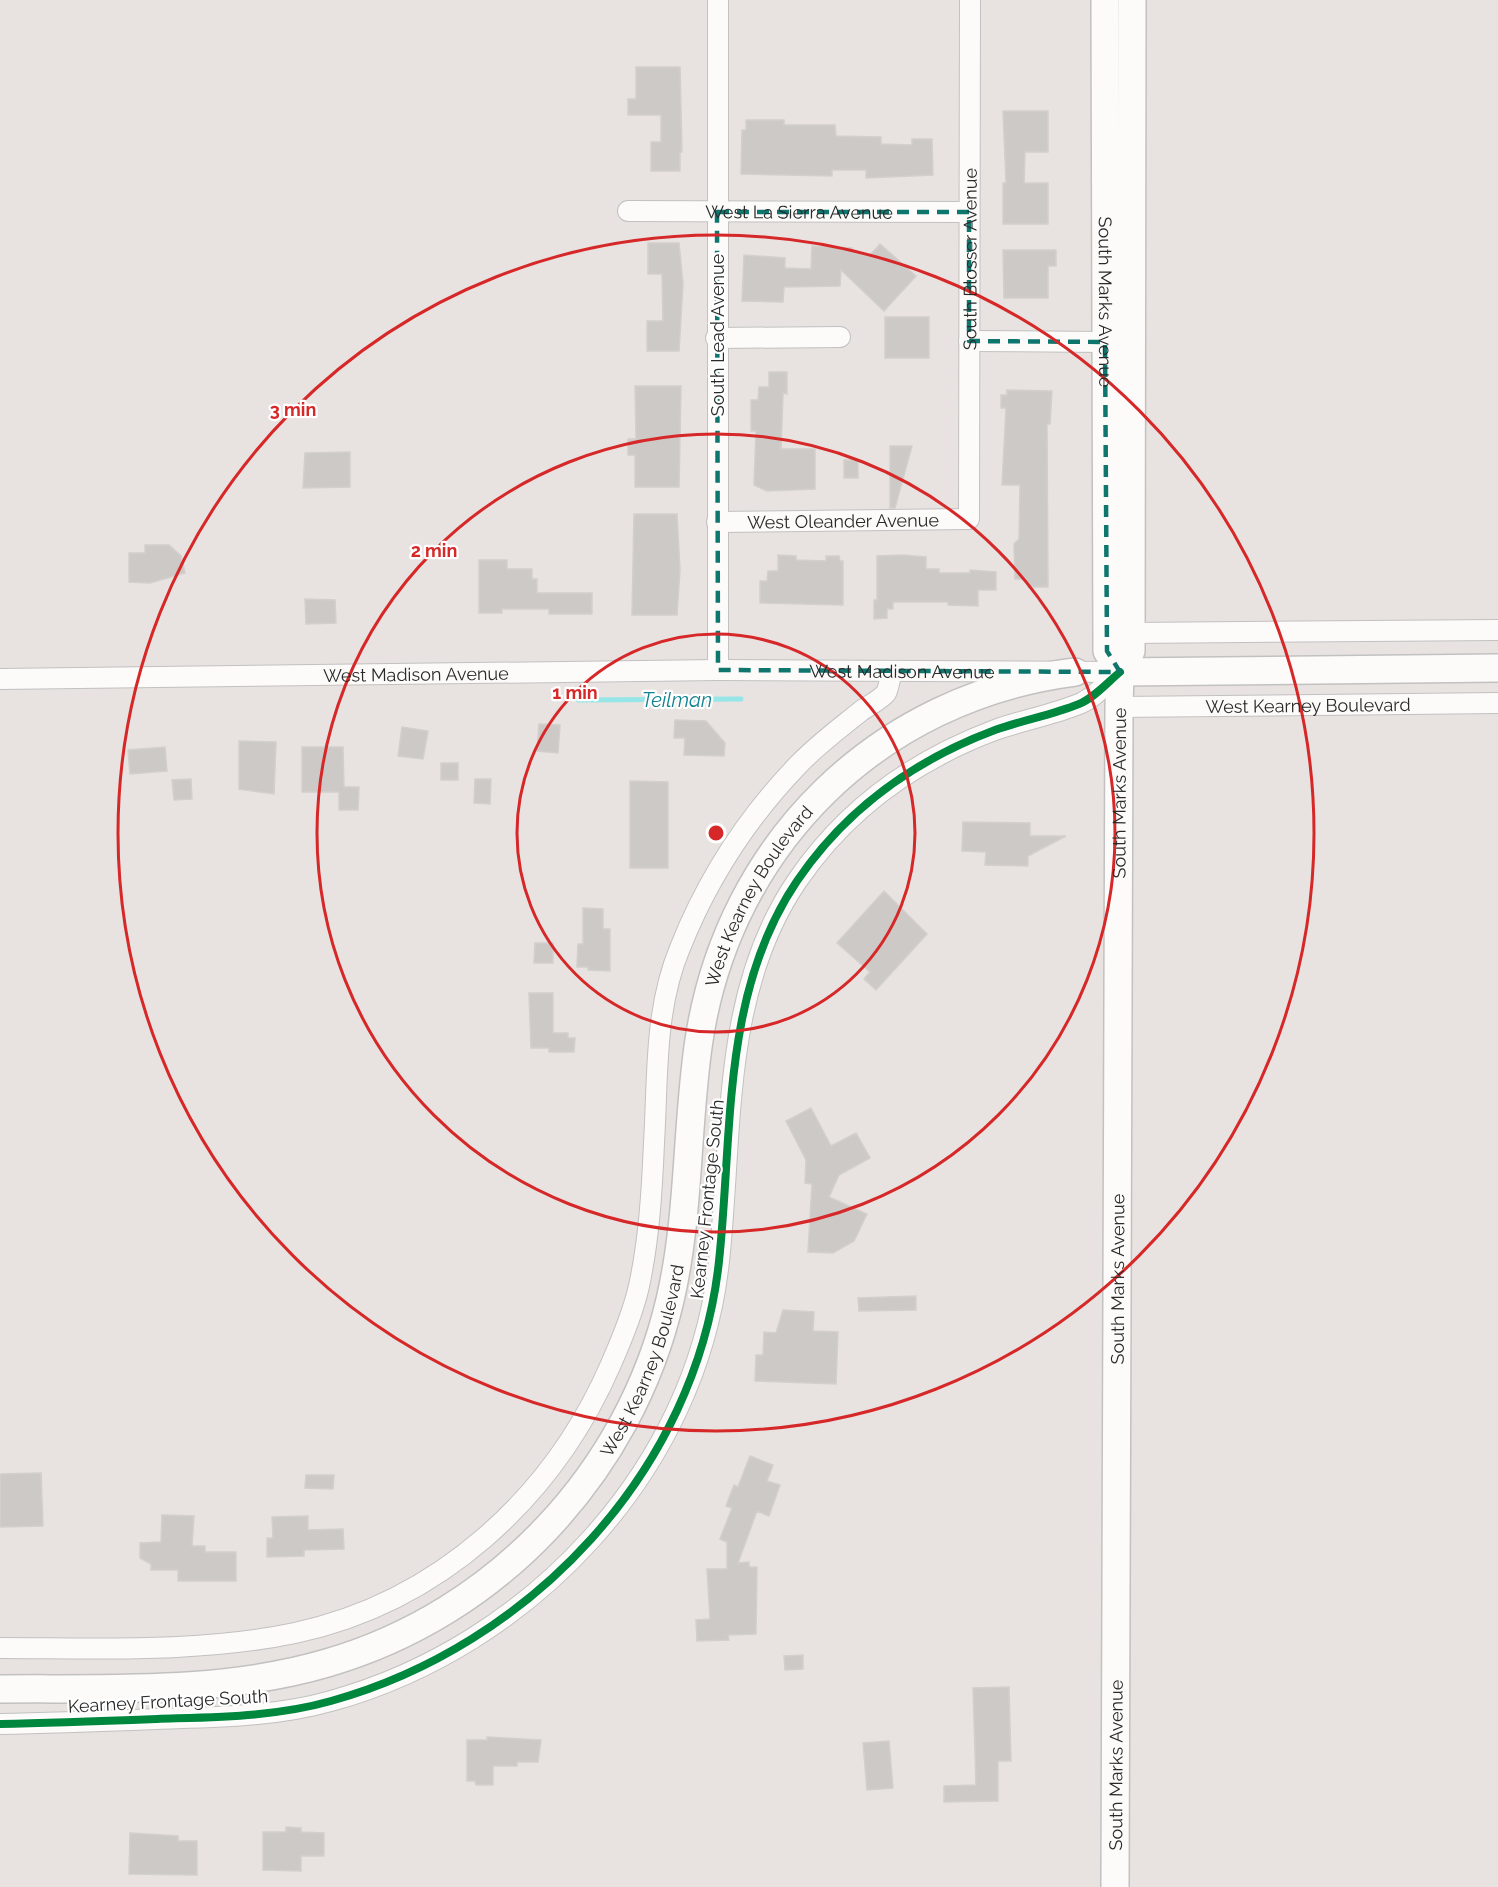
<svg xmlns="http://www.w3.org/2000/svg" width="1498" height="1887" viewBox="0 0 1498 1887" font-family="Raleway,sans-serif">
	<rect width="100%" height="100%" fill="#e8e3e0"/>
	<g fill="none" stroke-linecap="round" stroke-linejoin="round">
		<path stroke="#96e5e7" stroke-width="5" d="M578,700L741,699"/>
	</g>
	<path fill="#cdc9c7" stroke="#d3cfcc" stroke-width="1.5" d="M636,67H680L682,152H680V171H651V142H661V115H628V99H636Z
		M1003,111H1048V152H1025L1024,183H1048V224H1003V183H1006Z
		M746,120H784V125H835L836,136L881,137V144L912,145V139H932L933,175L866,178V170H832V176L741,174L742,130H746Z
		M648,243H679L683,284L679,351H647V321H663L662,274H648Z
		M880,244L916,276L884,311L841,270L840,286L784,287L783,302L742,301L744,255L785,258V268L811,269L812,246L852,248L851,252L869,256Z
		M1003,250H1056V266H1048V298H1004Z
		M885,317H929V358H885Z
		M769,372H787V394L783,393L781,449H815V489L767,491L754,485L756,431H751V400H758L759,387H769Z
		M635,386H681L679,487H635V455H628V439H636Z
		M1007,390L1052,391L1050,424H1047L1048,587H1028L1026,579H1015L1014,544L1019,539L1020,485H1002L1006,408H1001V395H1007Z
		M890,446H912L895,508H890Z
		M350,452V487L303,488L305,453Z
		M844,460H858V478H844Z
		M634,514H677L680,570L677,615H632Z
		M145,545H169L181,556L185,573L150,583L129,582V553H145Z
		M778,555L796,556V560L826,561V556H839L840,561H843V605L760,603V581H767L768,571H778Z
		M903,555L926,557V569H939V573H970V570L996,572V590H978V606L948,605V602H893V609H887V618L874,619V600H877V556Z
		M479,560H507V569H532V579H537V593H592V614H549V609H502V613H479Z
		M305,599L335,600L336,623L306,624Z
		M675,720L706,721L725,743L724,756L684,755L685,738H674Z
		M539,724L560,725L558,753L537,751Z
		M402,727L428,731L423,759L398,756Z
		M239,741L276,742L274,794L239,789Z
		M165,747L167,771L130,774L128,750Z
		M302,747H343L344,787H359L358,810H339V792H302Z
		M441,763H458V780H441Z
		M191,779L192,799L174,800L172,780Z
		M475,779H491L490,804L474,803Z
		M630,781L668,782V868H630Z
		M963,822L1030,823V836H1066L1028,856V866L985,865L986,852L962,851Z
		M884,891L927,934L876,990L864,979L870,972L837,943Z
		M583,908L603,909V929H610V971L588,970V967H577L578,944H583Z
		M535,943H553V963H534Z
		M529,993H553V1033H568V1038H575L574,1052H549V1048H531Z
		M811,1108L831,1146L856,1133L870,1158L839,1175L829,1197L867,1214L854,1241L833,1253L808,1252L812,1184L805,1183L806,1160L786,1121Z
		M916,1296V1310L859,1311L858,1298Z
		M783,1310L814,1312L813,1331L838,1332L836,1384L755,1381L756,1355H763L764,1332L776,1333Z
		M750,1456L773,1465L767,1481L780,1485L769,1516L757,1511L738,1563L749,1562V1567H757L756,1634L728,1635L729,1640L697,1641L696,1620L710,1619L707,1569H727V1542L720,1539L732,1508L726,1506L734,1485L738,1487Z
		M41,1473L43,1526L0,1527V1474Z
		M306,1475H334L333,1489L305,1488Z
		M162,1515L194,1516L192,1546H205V1552H236V1581H178V1570H151V1564L140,1558V1543L161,1542Z
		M308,1516V1530L343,1529L344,1549L304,1550V1556L267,1557V1538H273L272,1517Z
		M803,1655V1669L785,1670L784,1656Z
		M1009,1687L1011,1761H998V1801L944,1802V1786L976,1785L973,1688Z
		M487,1737L541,1740L538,1762H517V1766H493V1785H476L475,1781H467V1740H487Z
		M889,1741L893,1788L867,1790L863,1743Z
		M286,1827L301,1828V1832L324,1833V1856H301V1871L263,1870V1832H286Z
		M130,1833L178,1836V1841H197V1875L129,1874Z"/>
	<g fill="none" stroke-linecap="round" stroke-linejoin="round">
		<g stroke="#c2c1c1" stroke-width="22">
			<g id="street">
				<path id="s1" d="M628,211L969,212"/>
				<path d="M716,338L840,337"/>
				<path d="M969,341L1105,342"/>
				<path id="s2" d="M717,522L969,519L970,0"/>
				<path d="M1131,633L1498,630"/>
				<path d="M718,670V0"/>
				<path id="s3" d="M0,679L718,670L1120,672"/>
				<path id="s4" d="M1119,707L1498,703"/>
				<path d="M0,1648C97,1648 199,1653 295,1633C439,1602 553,1498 611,1364C622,1339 633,1313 639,1286C649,1240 652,1190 654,1143C658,1078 654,1010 680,948C707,880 747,818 798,765C817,745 840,728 861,711C868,706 880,700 886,693C889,688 890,677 892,671"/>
				<path d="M0,1724C52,1723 105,1721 157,1719C215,1717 275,1717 331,1701C530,1646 697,1470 719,1261C733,1132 721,993 797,881C846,809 915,760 995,730C1023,720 1052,715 1079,704C1094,698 1108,682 1120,672"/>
			</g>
		</g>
		<g stroke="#c2c1c1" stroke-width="30">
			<g id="secondary">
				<path id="s5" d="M1105,0L1107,651L1120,672"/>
				<path d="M1120,672L1498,668"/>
				<path id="s6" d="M0,1689C108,1688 222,1694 327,1663C497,1614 630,1472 670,1300C690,1215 686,1126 699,1040C729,843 879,697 1075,672"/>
				<path id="s7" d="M1115,1887L1119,707L1120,672L1131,651L1132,0"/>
			</g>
		</g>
		<use href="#street" stroke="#fcfbfa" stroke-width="20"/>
		<use href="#secondary" stroke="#fcfbfa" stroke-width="27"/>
		<g stroke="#fff" stroke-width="11">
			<path id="cycleway" d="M0,1724C52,1723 105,1721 157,1719C215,1717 275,1717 331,1701C530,1646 697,1470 719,1261C733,1132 721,993 797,881C846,809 915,760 995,730C1023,720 1052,715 1079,704C1094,698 1108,682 1120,672"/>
		</g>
		<use href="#cycleway" stroke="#00873e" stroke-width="8"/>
	</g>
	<path fill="none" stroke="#0f766e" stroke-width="4.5" stroke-dasharray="12 8" stroke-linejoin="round" d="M717,212H969V341L1105,342L1107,651L1120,672L718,670Z"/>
	<g fill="none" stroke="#d62828" stroke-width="3">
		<circle cx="716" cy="833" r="199"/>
		<circle cx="716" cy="833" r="399"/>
		<circle cx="716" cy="833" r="598"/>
	</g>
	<g text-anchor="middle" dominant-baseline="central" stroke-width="4.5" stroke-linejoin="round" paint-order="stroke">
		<g font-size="18" fill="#2a2a2a" stroke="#fff">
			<text stroke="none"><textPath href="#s1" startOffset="171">West La Sierra Avenue</textPath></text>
			<text stroke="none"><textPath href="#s2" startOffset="512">South Blosser Avenue</textPath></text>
			<text stroke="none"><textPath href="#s5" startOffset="302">South Marks Avenue</textPath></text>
			<text transform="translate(717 335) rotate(-90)">South Lead Avenue</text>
			<text stroke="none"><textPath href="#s2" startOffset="126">West Oleander Avenue</textPath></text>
			<text stroke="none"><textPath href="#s3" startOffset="902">West Madison Avenue</textPath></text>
			<text stroke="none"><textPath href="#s3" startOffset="416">West Madison Avenue</textPath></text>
			<text stroke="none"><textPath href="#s4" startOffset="189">West Kearney Boulevard</textPath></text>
			<text stroke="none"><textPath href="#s7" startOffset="1094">South Marks Avenue</textPath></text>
			<text stroke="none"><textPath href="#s6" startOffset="1272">West Kearney Boulevard</textPath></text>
			<text transform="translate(707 1199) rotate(-84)">Kearney Frontage South</text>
			<text stroke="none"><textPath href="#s7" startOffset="608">South Marks Avenue</textPath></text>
			<text stroke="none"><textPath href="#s6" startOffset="786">West Kearney Boulevard</textPath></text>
			<text transform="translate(168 1701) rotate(-3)">Kearney Frontage South</text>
			<text stroke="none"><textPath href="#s7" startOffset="122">South Marks Avenue</textPath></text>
		</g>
		<g font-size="20" font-style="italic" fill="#128190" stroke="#fff">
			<text x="677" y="700">Teilman</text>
		</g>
	</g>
	<circle cx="716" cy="833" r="9" fill="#d62828" stroke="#fff" stroke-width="3"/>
	<g font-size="18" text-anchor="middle" font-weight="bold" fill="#d62828" stroke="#fff" stroke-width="4.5" stroke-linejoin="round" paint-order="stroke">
		<text x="293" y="416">3 min</text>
		<text x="434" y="557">2 min</text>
		<text x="575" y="699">1 min</text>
	</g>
</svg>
